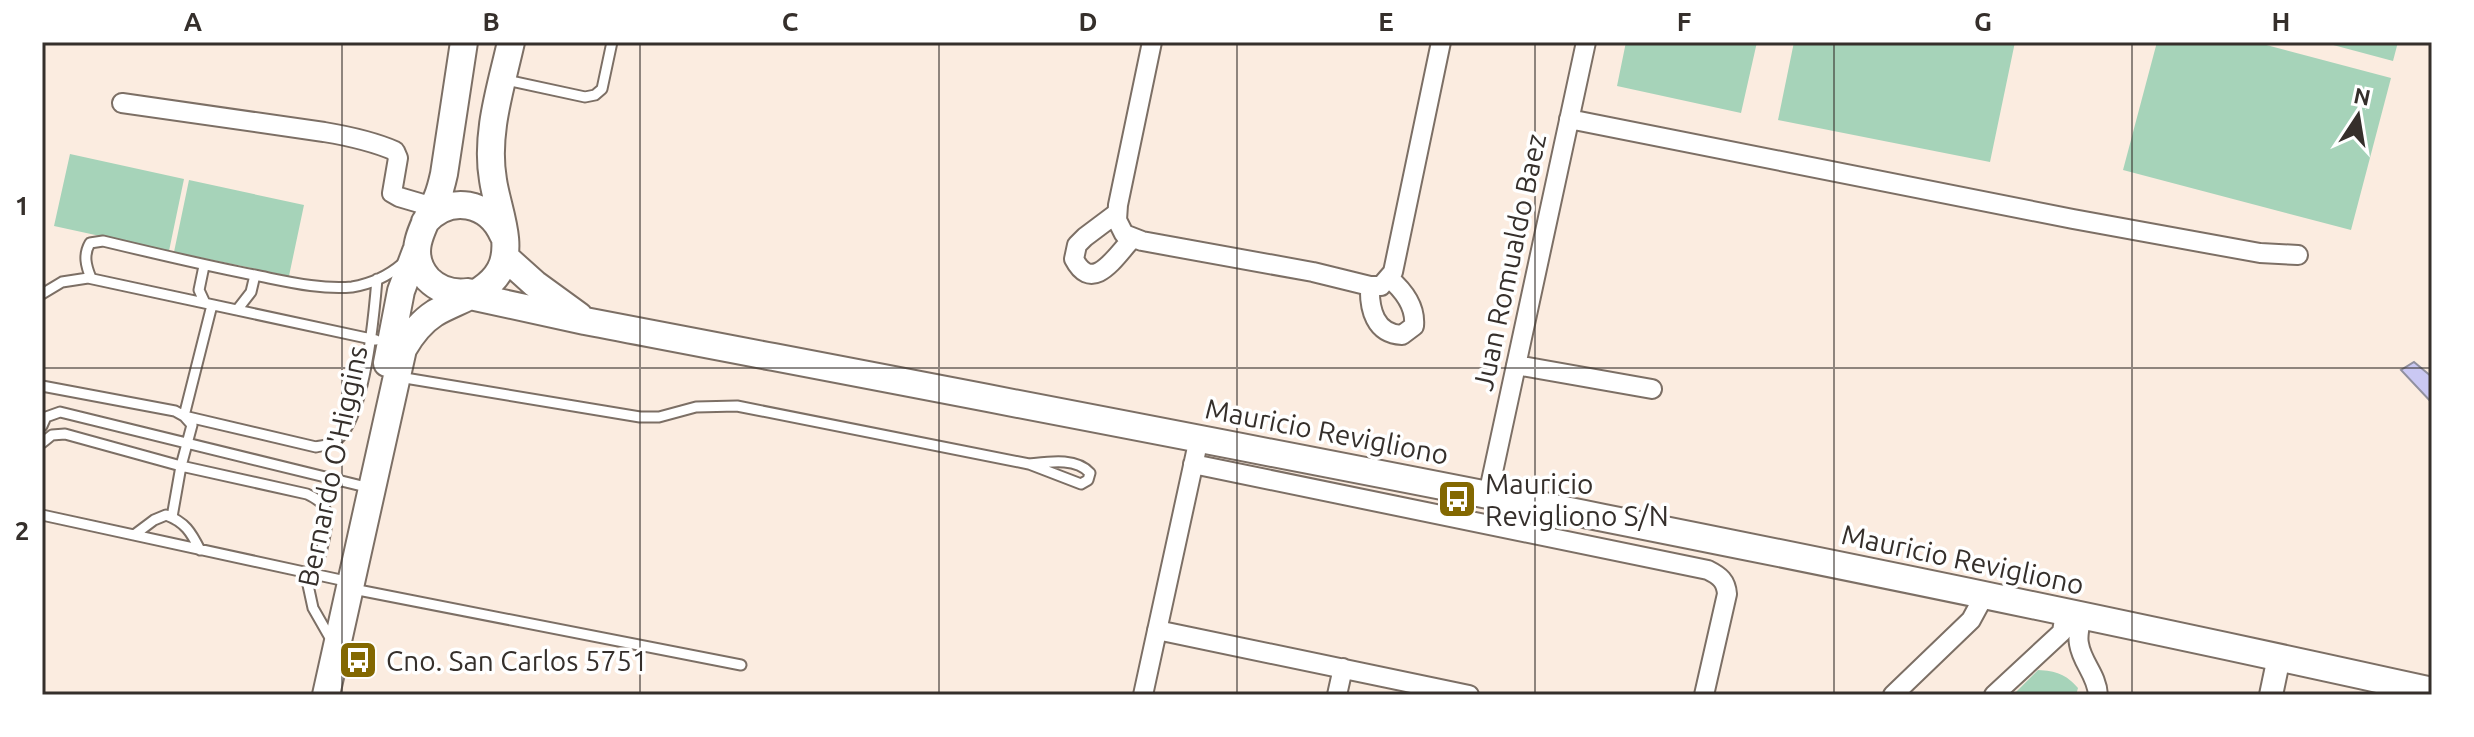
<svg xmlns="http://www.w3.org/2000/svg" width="2474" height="737" viewBox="0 0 2474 737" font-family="Ubuntu,sans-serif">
	<rect width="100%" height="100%" fill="#fbece0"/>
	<path fill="#a6d3b9" d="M1626,42H1757L1741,113L1617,86Z
		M1794,42H2015L1990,162L1778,120Z
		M2157,42H2255L2391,78L2351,230L2123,170Z
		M2322,42H2398L2393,61Z
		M70,154L184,179L169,251L54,226Z
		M189,180L304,205L289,276L174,252Z
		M2038,670C2056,671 2066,674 2078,688L2076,695H2013Z"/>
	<path fill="#cac8f3" stroke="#91909f" stroke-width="2" d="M2414,362L2432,377V403L2401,370Z"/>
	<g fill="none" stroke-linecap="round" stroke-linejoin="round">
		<g stroke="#7c6f65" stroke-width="13">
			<path id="service" d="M506,80L585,97L595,95L602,89L612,42
				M204,266L199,290L205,303
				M91,278C86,266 83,255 90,243L103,241C153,253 203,265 254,275C285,281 320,290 352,287C370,284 388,276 402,264
				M42,294L62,282L88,278L376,340
				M212,305L184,416L316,447C325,445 333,445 339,438C365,413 374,316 377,279
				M237,310L251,292L255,275
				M399,377L640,417H659L696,407L737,406L1029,464L1081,484L1088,480L1090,473C1076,457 1048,462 1029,464
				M42,386L175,411L184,416L192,425L181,466L65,434L52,435L42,443
				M42,426L46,417L60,412L362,486
				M42,515L341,580
				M172,517L181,466L307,494C315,498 323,502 326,511C330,527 317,571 308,585L313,608L329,636
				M134,535L154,520L166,515C185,522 191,532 200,550
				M353,589L741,665"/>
		</g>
		<g stroke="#7c6f65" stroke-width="22">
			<path id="minor" d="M1152,42L1118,205L1117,220L1124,234L1142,241L1313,272L1370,286H1381L1393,272L1441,42
				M122,103L324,132C348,136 372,141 395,151L398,158L392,193L399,197L433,207
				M1569,119L2073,219L2260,253L2298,255
				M1117,213L1085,237L1077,245L1074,259C1093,296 1117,254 1132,239
				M1370,286C1369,309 1375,334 1402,335L1414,326C1416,306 1403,290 1389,278
				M1516,365L1652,389
				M1193,464L1708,570C1720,576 1726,581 1727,594L1704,695
				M1488,495L1586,42
				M2082,617C2080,626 2077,635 2079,644C2082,663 2097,675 2098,695
				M1157,630L1469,695
				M1143,695L1196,452
				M1337,695L1343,668
				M1893,695L1971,620L1984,596
				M1994,695L2062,632L2065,613"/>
		</g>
		<g stroke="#7c6f65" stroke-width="26">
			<path id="tertiary" d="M2271,695L2279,657"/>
		</g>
		<g stroke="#7c6f65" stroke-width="30">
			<path id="secondary" d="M464,42L444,174C442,183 440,191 437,198C425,225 404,252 428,279C439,290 453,294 468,292
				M425,222C450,194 489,202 503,235
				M505,257L535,284L579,316
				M452,292L585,321C1201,439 1819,555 2432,691
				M387,363L401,291L416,251
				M326,695L403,349C411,335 421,322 435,313C457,300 487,294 500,270C514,244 497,208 493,180C485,134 501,87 511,42"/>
		</g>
		<use href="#service" stroke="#fff" stroke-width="9"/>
		<use href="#minor" stroke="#fff" stroke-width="18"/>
		<use href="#tertiary" stroke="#fff" stroke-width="22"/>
		<use href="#secondary" stroke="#fff" stroke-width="26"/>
	</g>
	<path fill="none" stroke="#352f2b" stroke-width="2" stroke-opacity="0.55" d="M342,42V695M640,42V695M939,42V695M1237,42V695M1535,42V695M1834,42V695M2132,42V695M42,368H2432"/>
	<defs>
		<g id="bus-square" transform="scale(2)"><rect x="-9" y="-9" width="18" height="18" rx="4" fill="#836801" stroke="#fff"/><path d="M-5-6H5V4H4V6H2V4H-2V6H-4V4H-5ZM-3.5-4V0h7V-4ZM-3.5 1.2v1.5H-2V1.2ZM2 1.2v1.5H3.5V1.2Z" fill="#fff"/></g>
	</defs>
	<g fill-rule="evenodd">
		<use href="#bus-square" x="1457" y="499"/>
		<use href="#bus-square" x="358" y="660"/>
	</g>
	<g text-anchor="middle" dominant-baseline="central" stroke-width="7" stroke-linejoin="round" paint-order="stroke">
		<g font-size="28" fill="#352f2b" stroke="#fff">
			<text transform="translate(1509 262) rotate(-78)">Juan Romualdo Baez</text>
			<text transform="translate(1327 431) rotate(11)">Mauricio Revigliono</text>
			<text transform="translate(332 466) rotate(-78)">Bernardo O'Higgins</text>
			<text transform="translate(1963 559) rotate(12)">Mauricio Revigliono</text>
		</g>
		<g font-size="28" fill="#352f2b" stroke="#fff" text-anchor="start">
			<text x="1485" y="483">Mauricio<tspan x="1485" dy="32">Revigliono S/N</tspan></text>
			<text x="386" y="660">Cno. San Carlos 5751</text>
		</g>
	</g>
	<rect width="2474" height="737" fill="none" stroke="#ffffff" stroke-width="88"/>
	<g transform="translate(2358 116) rotate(12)" stroke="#ffffff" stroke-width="6" paint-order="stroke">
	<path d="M0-6L14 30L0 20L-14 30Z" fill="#352f2b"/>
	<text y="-12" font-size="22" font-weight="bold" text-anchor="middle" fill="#352f2b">N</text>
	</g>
	<rect x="44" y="44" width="2386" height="649" fill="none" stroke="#352f2b" stroke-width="3"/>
	<g font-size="26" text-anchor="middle" font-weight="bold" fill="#352f2b">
		<text x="193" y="31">A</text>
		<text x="491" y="31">B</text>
		<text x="790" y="31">C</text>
		<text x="1088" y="31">D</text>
		<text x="1386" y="31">E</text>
		<text x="1684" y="31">F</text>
		<text x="1983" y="31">G</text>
		<text x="2281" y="31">H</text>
		<text x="22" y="215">1</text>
		<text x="22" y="540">2</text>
	</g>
</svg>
